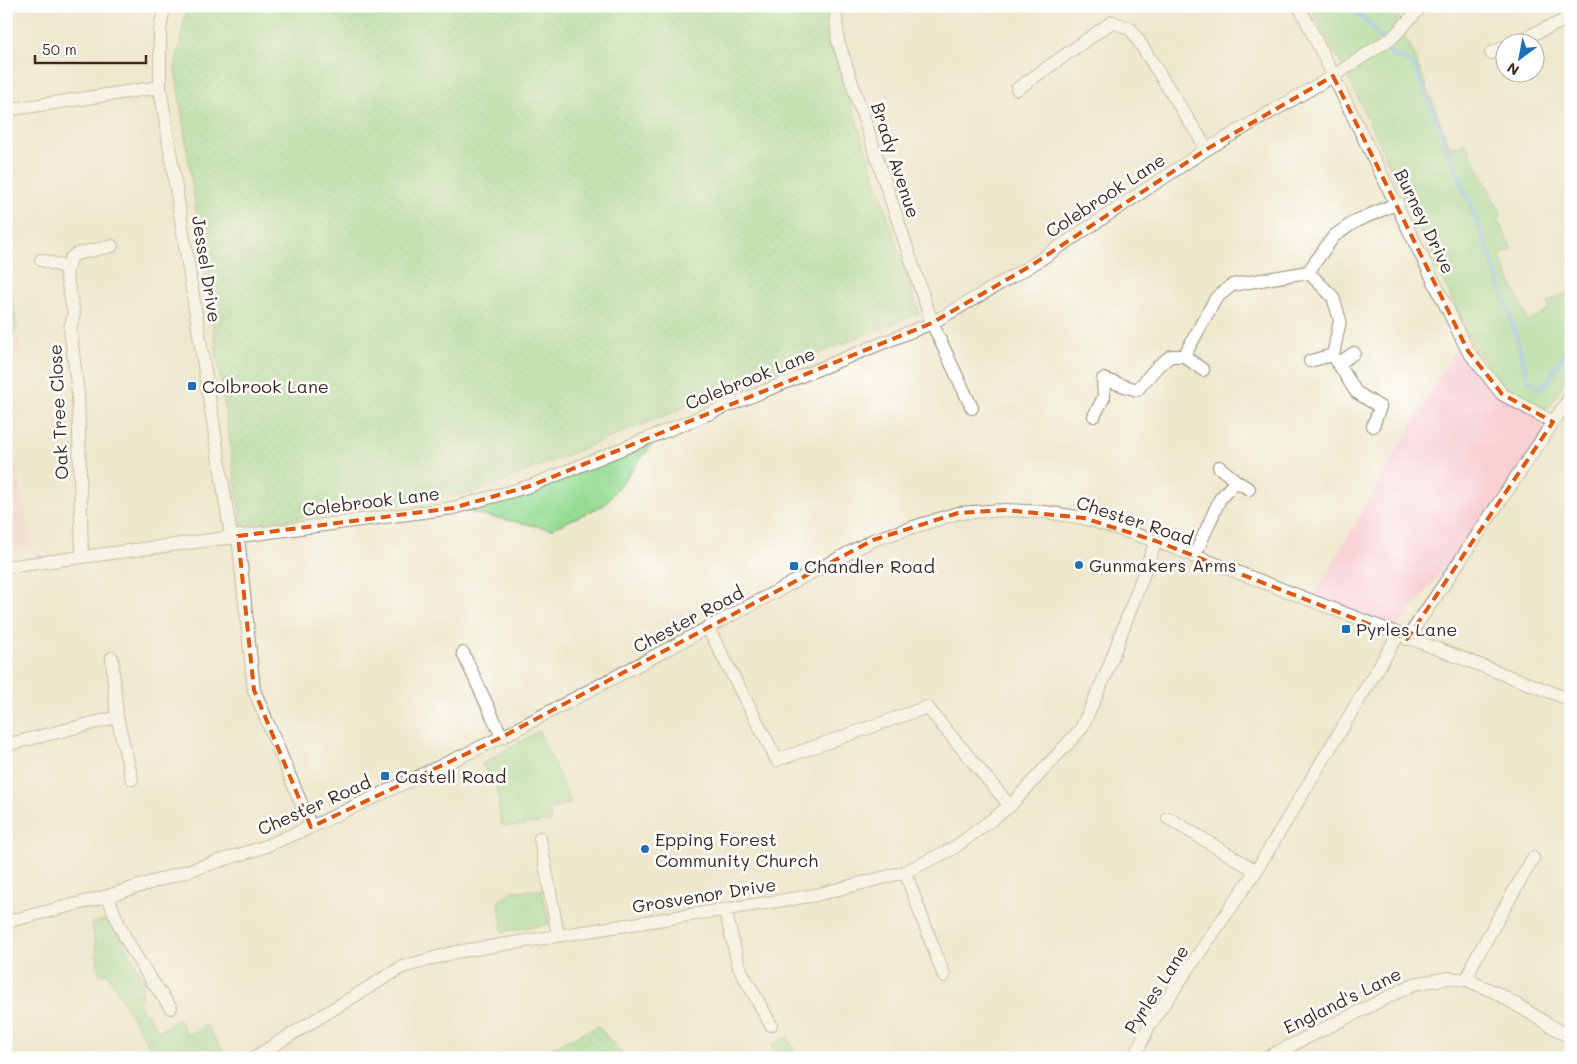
<svg xmlns="http://www.w3.org/2000/svg" width="1577" height="1064" viewBox="0 0 1577 1064" font-family="Mali,sans-serif">
	<defs>
		<pattern id="park-dots" width="8" height="8" patternUnits="userSpaceOnUse" patternTransform="scale(1.25)"><rect width="8" height="8" fill="#95db93"/><path d="M2 2h.1M6 6h.1" fill="none" stroke="#81bc7e" stroke-width="1.8" stroke-linecap="round"/></pattern>
	</defs>
	<rect width="100%" height="100%" fill="#fff"/>
	<filter id="ink" filterUnits="userSpaceOnUse"><feTurbulence type="fractalNoise" baseFrequency=".02" numOctaves="2"/><feDisplacementMap in="SourceGraphic" scale="10" xChannelSelector="R" yChannelSelector="G"/><feConvolveMatrix kernelMatrix="1 2 1 2 8 2 1 2 1" color-interpolation-filters="sRGB"/></filter>
	<filter id="wash" filterUnits="userSpaceOnUse"><feTurbulence type="fractalNoise" baseFrequency=".0096" numOctaves="4" result="noise"/><feDisplacementMap in="SourceGraphic" scale="20" xChannelSelector="R" yChannelSelector="G"/><feGaussianBlur stdDeviation="1.12" result="paint"/><feColorMatrix in="noise" values="0 0 0 0 0 0 0 0 0 0 0 0 0 0 0 0 0 1.4 0 .05"/><feComposite in="paint" operator="in"/></filter>
	<g filter="url(#wash)">
		<rect width="100%" height="100%" fill="#efe8cd"/>
		<path fill="#f7cfd4" d="M6,263L21,352L6,361Z
			M1462,338L1502,394L1553,422L1522,469L1398,627L1311,601Z
			M6,406L32,549L6,553Z"/>
		<path fill="#95db93" stroke="#688258" d="M1310,6H1408L1396,21L1412,50L1451,149L1465,143L1502,215L1497,218L1512,250L1499,255L1528,321L1549,310L1548,302L1571,291V372L1548,409L1505,388L1474,347L1349,79Z
			M6,263L17,328L6,339Z
			M654,442L604,505L551,529L462,511L532,492Z
			M539,731L571,803L549,810L551,821L514,826L501,825L497,788L482,764Z
			M542,890L549,924L502,932L499,901L512,891Z
			M110,919L145,980L139,1004L159,1031L178,1019L187,1035L206,1025L228,1058H149L154,1054L107,973L100,975L92,923Z
			M787,1037L800,1058H778L771,1046Z"/>
		<path fill="url(#park-dots)" stroke="#688258" d="M187,6H827L833,47L919,313L473,493L242,526L175,68Z
			M598,1026L625,1058H530Z"/>
		<g fill="none" stroke-linecap="round" stroke-linejoin="round">
			<path stroke="#7dbcf1" stroke-width="4.5" d="M1350,6L1372,27L1394,57H1399L1414,65C1455,168 1502,272 1528,380L1539,388L1546,384L1571,343"/>
		</g>
	</g>
	<g filter="url(#ink)">
		<g fill="none" stroke-linecap="round" stroke-linejoin="round">
			<g stroke="#958976" stroke-width="14">
				<path id="street" d="M164,6L160,31V87L231,536
					M835,6L838,41L932,323L972,408
					M1299,6L1468,351L1502,394L1553,422
					M1515,42L1563,21L1571,11
					M1491,53L1504,47
					M1017,89L1112,22L1131,29L1207,149
					M6,110L160,87
					M41,260L68,268
					M1308,272L1333,297L1340,320L1333,355
					M1333,355L1356,392L1380,407L1373,426
					M1184,356L1216,298L1232,285L1308,272L1334,236L1356,221L1398,203
					M1310,361L1333,355
					M1338,364L1354,353
					M1094,416L1104,397L1103,379L1137,390L1158,366L1171,356H1184L1203,370
					M1219,467L1236,481
					M238,536L254,690L311,827
					M82,557L78,393L70,328L74,314L66,274L70,259L76,254L112,246
					M1194,557L1220,499L1236,481L1249,489
					M6,567L453,508L530,486L932,323L1032,265L1207,149L1333,76L1393,37L1422,6
					M708,628L777,760L927,707L1010,806
					M1407,639L1571,396
					M463,653L502,737
					M112,658L117,717L132,779
					M6,745L117,717
					M1168,818L1256,871
					M540,838L558,935
					M905,872L944,976
					M108,896C121,938 146,973 171,1008
					M725,910L739,967L771,1025
					M6,922L108,896L261,848L311,827L502,737L873,540L958,513L1005,510L1044,512L1084,518L1156,541L1571,700
					M1467,980L1473,963L1533,858
					M253,1058L402,967L456,952L816,895L905,872L954,848L1010,806L1081,729L1106,674L1156,541
					M1134,1058L1150,1024L1256,871L1398,635
					M1266,1058L1414,984L1448,978L1467,980L1497,993L1571,1038"/>
			</g>
			<use href="#street" stroke="#fff" stroke-width="12"/>
		</g>
	</g>
	<path d="M0 0H1577V1064H0ZM1333,76L1468,351L1502,394L1553,422L1407,639L1156,541L1084,518L1005,510L958,513L873,540L502,737L311,827L254,690L238,536L453,508L530,486L932,323L1032,265L1207,149Z" fill="#efe8cd" fill-opacity=".55" fill-rule="evenodd"/>
	<path fill="none" stroke="#df570d" stroke-width="4" stroke-dasharray="10 6" stroke-linejoin="round" d="M1333,76L1468,351L1502,394L1553,422L1407,639L1156,541L1084,518L1005,510L958,513L873,540L502,737L311,827L254,690L238,536L453,508L530,486L932,323L1032,265L1207,149Z"/>
	<g fill="#1f6fb2" stroke="#fff" stroke-width="2">
		<rect x="187" y="381" width="10" height="10" rx="2.5"/>
		<circle cx="1079" cy="565" r="5"/>
		<rect x="789" y="561" width="10" height="10" rx="2.5"/>
		<rect x="1341" y="624" width="10" height="10" rx="2.5"/>
		<rect x="380" y="771" width="10" height="10" rx="2.5"/>
		<circle cx="645" cy="849" r="5"/>
	</g>
	<g text-anchor="middle" dominant-baseline="central" stroke-width="5" stroke-linejoin="round" paint-order="stroke">
		<g font-size="18" fill="#3b2a1e" stroke="#fff">
			<text transform="translate(896 160) rotate(72)">Brady Avenue</text>
			<text transform="translate(1105 195) rotate(-33)">Colebrook Lane</text>
			<text transform="translate(1425 221) rotate(64)">Burney Drive</text>
			<text transform="translate(207 269) rotate(81)">Jessel Drive</text>
			<text transform="translate(750 378) rotate(-22)">Colebrook Lane</text>
			<text transform="translate(58 412) rotate(-93)">Oak Tree Close</text>
			<text transform="translate(371 501) rotate(-7)">Colebrook Lane</text>
			<text transform="translate(1135 520) rotate(18)">Chester Road</text>
			<text transform="translate(688 619) rotate(-28)">Chester Road</text>
			<text transform="translate(314 805) rotate(-24)">Chester Road</text>
			<text transform="translate(704 895) rotate(-9)">Grosvenor Drive</text>
			<text transform="translate(1156 989) rotate(-57)">Pyrles Lane</text>
			<text transform="translate(1342 1000) rotate(-26)">England's Lane</text>
		</g>
		<g font-size="18" fill="#3b2a1e" stroke="#fff" text-anchor="start">
			<text x="202" y="386">Colbrook Lane</text>
			<text x="1089" y="565">Gunmakers Arms</text>
			<text x="804" y="566">Chandler Road</text>
			<text x="1356" y="629">Pyrles Lane</text>
			<text x="395" y="776">Castell Road</text>
			<text x="655" y="839">Epping Forest<tspan x="655" dy="21">Community Church</tspan></text>
		</g>
	</g>
	<rect width="1577" height="1064" fill="none" stroke="#fff" stroke-width="25"/>
	<g transform="translate(1520 58) rotate(212)"><circle r="24" fill="#ffffff" stroke="#b1aaa5"/>
	<path d="M0-4L9 19L0 12L-9 19Z" fill="#1f6fb2"/>
	<text y="-8" font-size="14" font-weight="bold" text-anchor="middle" fill="#3b2a1e">N</text>
	</g>
	<path d="M35 55v8h111v-8" fill="none" stroke="#3b2a1e" stroke-width="2.5"/>
	<text x="42" y="55" font-size="15" fill="#3b2a1e" stroke="#ffffff" stroke-width="4" paint-order="stroke">50 m</text>
</svg>
